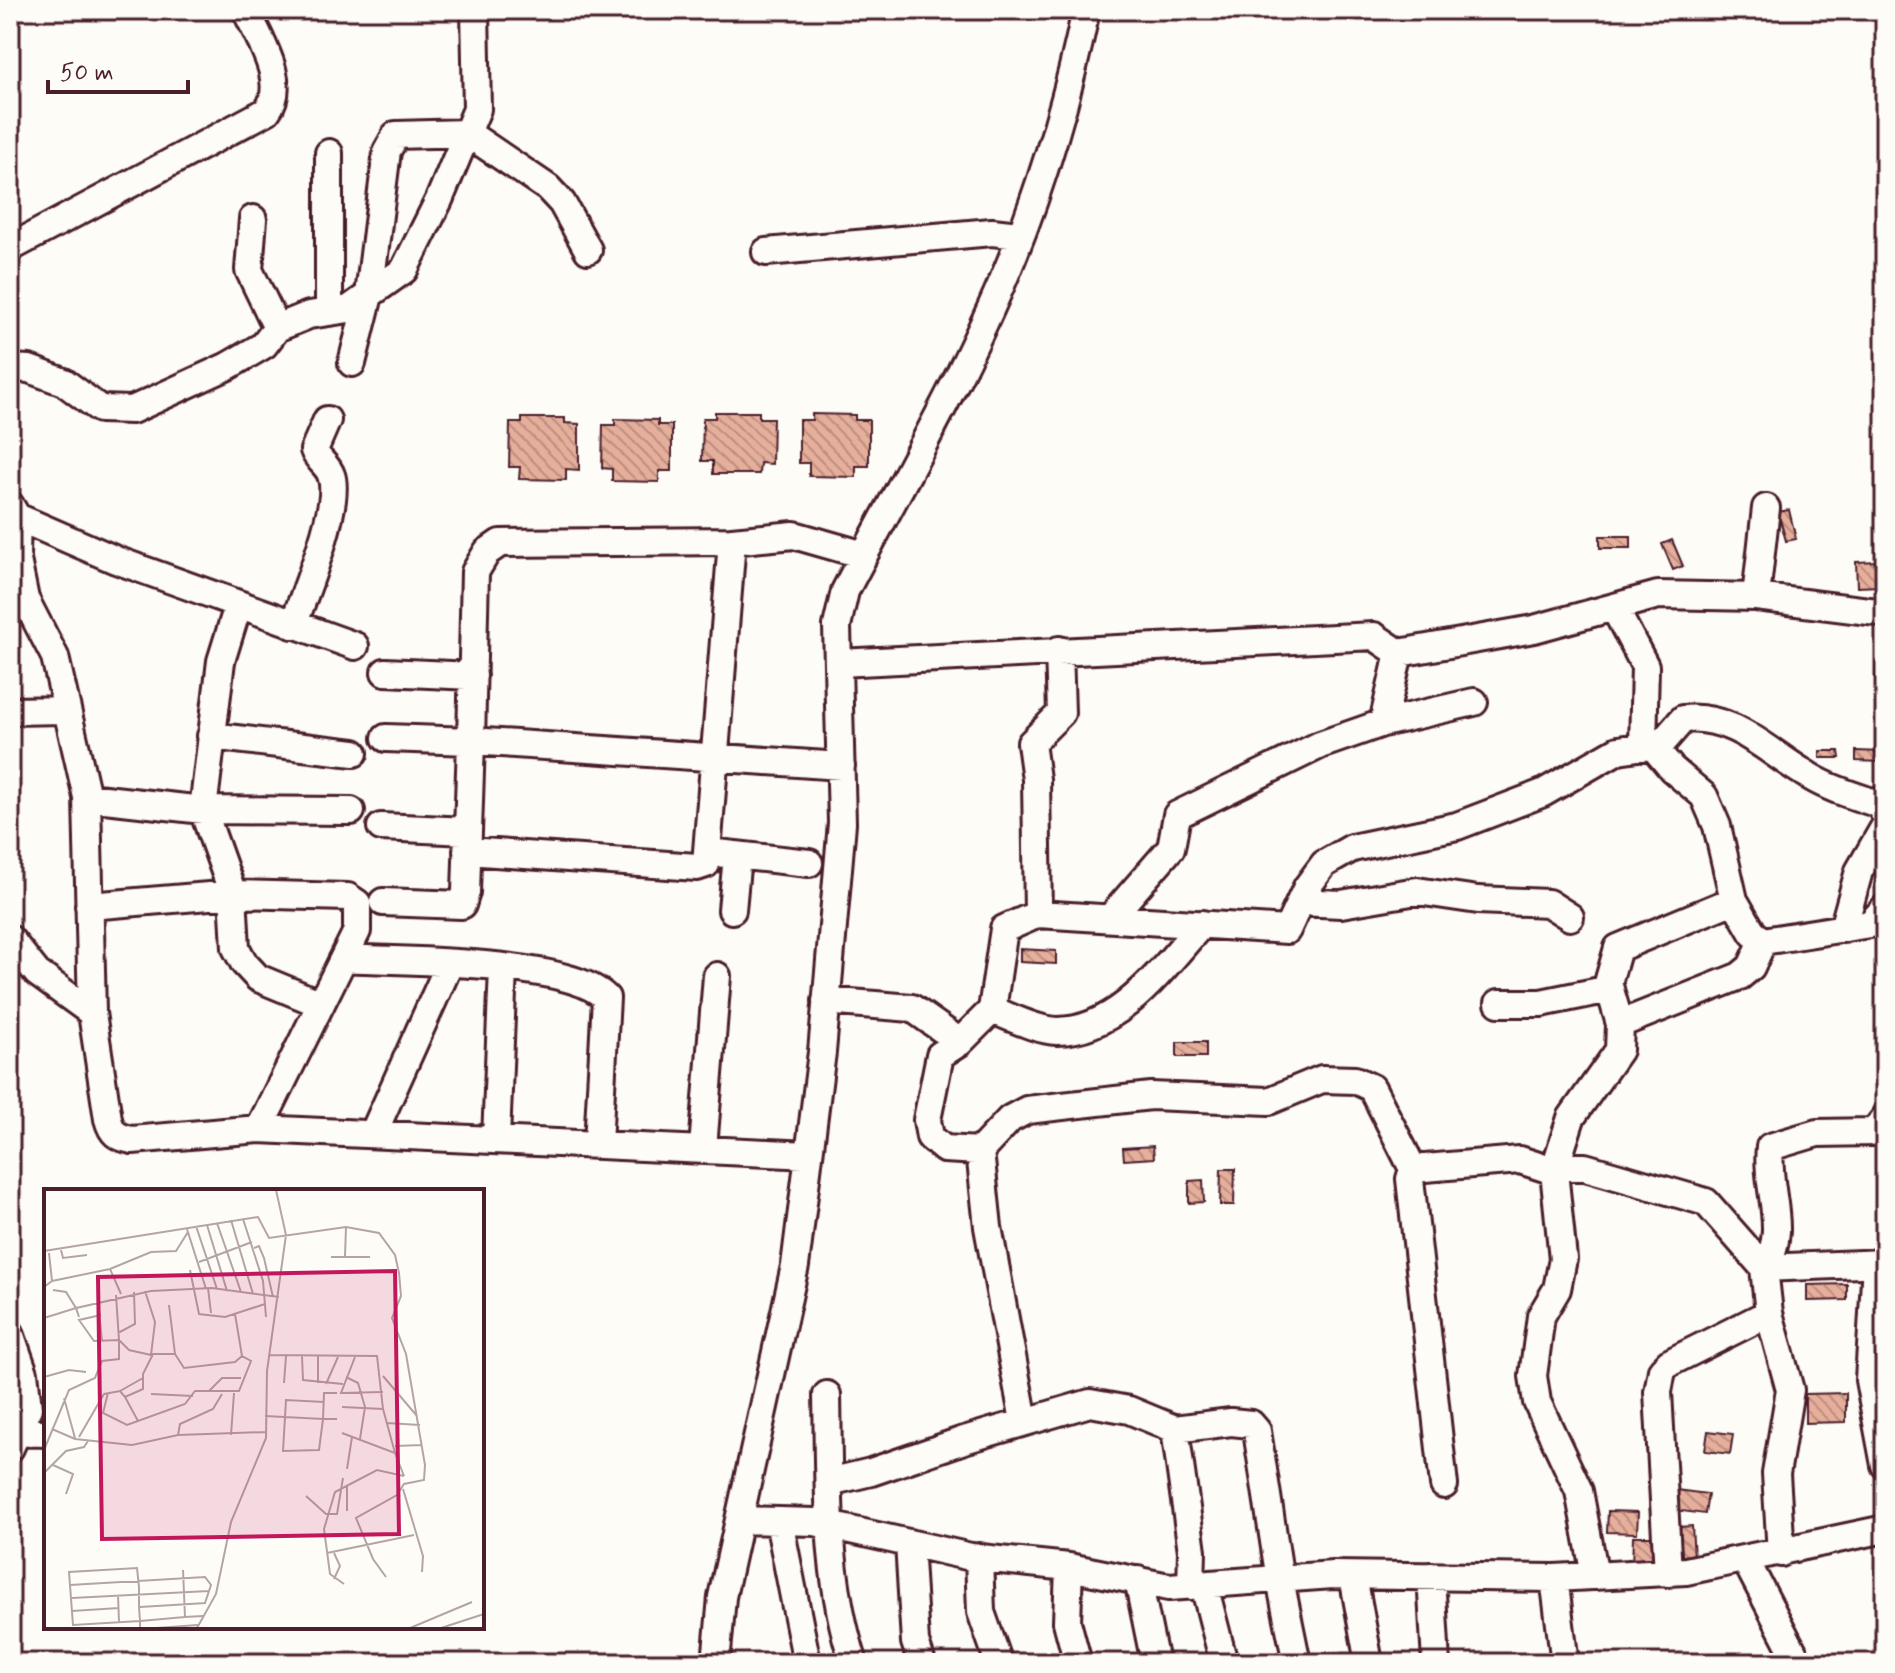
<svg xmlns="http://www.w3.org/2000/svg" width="1895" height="1673" viewBox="0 0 1895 1673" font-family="Mynerve,sans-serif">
	<defs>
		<pattern id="building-back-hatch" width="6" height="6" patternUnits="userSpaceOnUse" patternTransform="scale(2)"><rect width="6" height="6" fill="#e6af9c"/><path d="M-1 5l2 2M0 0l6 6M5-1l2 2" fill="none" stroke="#bc8e7f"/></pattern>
	</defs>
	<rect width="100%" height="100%" fill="#fdfcf7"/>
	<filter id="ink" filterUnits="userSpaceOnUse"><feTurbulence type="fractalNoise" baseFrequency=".0125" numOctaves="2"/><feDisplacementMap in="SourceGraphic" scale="16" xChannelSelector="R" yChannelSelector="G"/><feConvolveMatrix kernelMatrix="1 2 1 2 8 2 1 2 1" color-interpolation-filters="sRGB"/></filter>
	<g filter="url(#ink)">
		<path fill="url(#building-back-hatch)" stroke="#4a1f2b" stroke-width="2" d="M715,412H759V418H773L772,464L760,463L759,474H713V461H702L703,418H715Z
			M812,414L855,415V420H869V466H856V477L809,476V463H799V420H812Z
			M522,418H565V423L579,424V470L566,469V480L519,479L520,467H509L510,423H522Z
			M615,419L658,420V425H672V471H659V482L612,481V469L602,468L603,425H615Z
			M1789,510L1796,539L1786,541L1778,512Z
			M1600,536H1631V548H1600Z
			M1672,540L1683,566L1673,570L1662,544Z
			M1879,561L1880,586L1857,587L1856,562Z
			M1877,661L1885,662V677L1876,676Z
			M1820,751H1839L1840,758H1820Z
			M1856,751L1883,752L1882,762L1856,761Z
			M1020,949L1056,951V964L1020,962Z
			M1177,1042H1206V1057H1177Z
			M1153,1146L1154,1158L1124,1160L1123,1148Z
			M1221,1169H1235L1234,1205H1220Z
			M1203,1180L1204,1202L1189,1203V1181Z
			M1847,1284V1300L1807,1301V1285Z
			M1877,1358H1885V1391H1878Z
			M1846,1393V1422L1805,1423V1394Z
			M1708,1431L1733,1434L1730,1454L1705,1451Z
			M1676,1490L1708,1494L1705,1514L1673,1510Z
			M1608,1511L1638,1512L1637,1533L1607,1532Z
			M1692,1526L1694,1557H1680L1679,1527Z
			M1633,1536H1660V1568H1632Z"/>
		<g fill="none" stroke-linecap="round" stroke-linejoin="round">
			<g stroke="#4a1f2b" stroke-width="32">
				<path id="minor" d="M253,219L249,270L277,328
					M10,248L267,111C289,83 258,37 246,10
					M766,252L992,232L1019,235
					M329,312V153
					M352,363L369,295L387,151L396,135L467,133L548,188L562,203L588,250
					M10,368L29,369L64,382L100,409L132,410L228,366L264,345L277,328L309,315L349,309L404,270L439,200L477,109L475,10
					M10,505L17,517L116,560L355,646
					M17,517L16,555L25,599L55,657L87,797L203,810L351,811
					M732,541L794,535L864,555
					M1756,597L1766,508
					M238,606L221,661L203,810L233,894L236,948L244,963L258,978L321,1004
					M1614,607L1645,666L1643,747
					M293,625C304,596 342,502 331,475C328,465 317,460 314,450L327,420
					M839,663L1374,636L1399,653L1534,629L1658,595L1756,597L1885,613
					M385,672L473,676
					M10,711L66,710
					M1383,723L1474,702
					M211,736L354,753
					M386,738L471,741L475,572L487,552L500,543L732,541L706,864L697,867L467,851
					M1656,750L1683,719C1735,714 1767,752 1809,776C1830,789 1855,796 1878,804L1885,814
					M87,797L92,1013L108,1119C112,1134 117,1137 132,1140L259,1129L809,1155
					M381,827L468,831
					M708,852L809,863
					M383,902L462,905L466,892L471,741L841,766
					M1300,902L1341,904L1417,891L1478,900L1548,903L1570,917
					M89,906L233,894L348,897L357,903V931L259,1129
					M732,910L737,856
					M1038,914L1036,779L1031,743L1061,713L1059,650
					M1111,917L1171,848L1177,815L1320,745L1383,723L1399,653
					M1843,929L1859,871L1885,826
					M10,939L37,973L92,1013
					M344,958C400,962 571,959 606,998L598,1144
					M826,1001L912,1008L960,1042
					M1499,1003H1541L1610,989
					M992,1010C1011,1017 1036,1030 1057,1031C1120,1031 1164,966 1202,924
					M1620,1024L1740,976L1751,967L1763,941
					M373,1134L449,965
					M496,1139L503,968
					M703,1148L717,976
					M980,1151L1010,1119L1027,1110L1151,1096L1269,1101L1322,1079L1355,1080L1372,1088L1413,1169
					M1876,1263L1869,1380L1885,1465
					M1764,1268C1790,1230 1765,1191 1770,1147L1817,1133L1874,1132L1885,1118
					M1764,1268L1885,1263
					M10,1333L24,1373L28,1408L10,1448
					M827,1395C829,1485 825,1577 854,1663
					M1024,1421L988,1227L980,1151L944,1149L930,1137L927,1120L940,1055L960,1042L992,1010L1004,929L1038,914L1287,930L1307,887L1324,864L1352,848L1457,826L1543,793L1618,750L1652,745L1672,769L1704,796L1717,826L1734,900
					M1175,1429L1192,1551L1191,1586
					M17,1432L46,1433
					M829,1482L871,1472L964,1440L1090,1403L1129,1410L1175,1429L1231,1422L1251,1424L1257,1431L1280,1580L1297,1663
					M1444,1485L1410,1179L1413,1169L1520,1160L1554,1171L1571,1118L1619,1050L1620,1024L1608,983L1618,948L1734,900L1753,933L1763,941L1870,924L1885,908
					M739,1520L815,1522L971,1557L1069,1567L1169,1587L1333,1575L1554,1578L1686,1571L1885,1529
					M779,1521L807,1663
					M909,1543L915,1642L922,1663
					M979,1557L981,1612L999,1663
					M1746,1561L1799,1663
					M1069,1567L1067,1622L1078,1663
					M1668,1573L1658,1392L1662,1370L1669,1363L1769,1313
					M1353,1576L1369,1663
					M1431,1576L1436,1663
					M1595,1576L1579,1491L1537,1402L1533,1376L1541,1316L1557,1289L1563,1259L1554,1171L1564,1167H1585L1706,1202L1764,1268L1769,1313L1790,1390L1776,1474L1781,1553
					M1554,1578L1565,1663
					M1138,1580L1155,1663
					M1204,1585L1224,1663
					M716,1663L722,1597L795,1266L822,1052L842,823L837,626L845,591C901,484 963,378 1009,266C1043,183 1068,97 1086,10"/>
			</g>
			<use href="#minor" stroke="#fdfcf7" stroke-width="26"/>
		</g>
	</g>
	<g transform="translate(44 1189)">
		<rect width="440" height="440" fill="#fdfcf7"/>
		<path fill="none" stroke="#b5a4a5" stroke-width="2" d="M199,30L219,92L222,128M187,31L209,105M173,34L197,103M163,36L183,102M152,37L173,100M143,40L162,100M210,59L215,57L220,69L229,108M17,61L19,69L43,66M0,62L214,28L225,49L302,38L335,44L351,66L355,84L357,107L348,129L362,165L381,276L380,291L360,295L353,306L312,329L329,370L342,388M301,67L302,38M287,68H326M155,73L208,53M66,80L77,105M146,81L155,125L181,128L221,115M8,92L66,80L107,63L132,62L144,43M0,98L8,92L5,64M164,99L167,124M9,101L22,103L32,119L107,102L168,99L235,108M72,106L75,151L85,161L107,166L111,133L101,102M54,111L58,152M0,129L32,119L35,128M74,144L91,135L90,103M131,165L140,179L191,173L198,167M225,166L333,167L339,220M258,167L259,191L299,195M311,168L297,204L339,203M339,187L373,227M0,188L25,181L42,183M302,188L314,194L321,218L316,250M240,194L242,167M274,194V167M282,195L294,168M76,202L99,189M165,202L178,189H197M64,204L59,224L83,236L94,232M107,205L149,207M81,208L94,232L141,215L151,202H195L207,172L198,167L191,125M20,209L31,249M280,213L242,211L239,262L275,261L279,230H293M298,218L339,220L351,264M221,227L279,230L280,204H293M343,234L376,236M8,240L31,250L88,256L134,246L222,243M298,244L351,264L360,287M134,246L136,235L169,220L178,205M187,246L190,204M35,248L60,205L76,202L81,208L99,200V185L109,165H131L125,116M351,257L378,256M0,261L25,201L51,189L58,172L75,170V151L50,152L35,131L57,126M9,276L29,285L22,305M303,280L308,248M0,284L22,262L40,258L44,252M303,297V322M359,300L379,367L378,383M262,307L282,325H293L299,289M283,364L370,346M290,364L296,377L290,390M139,381L141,428L159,427M300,395L286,385L280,340L291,303L333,281L360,287M26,396L161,388L167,396L161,414M74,406L75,433M28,409L165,402M96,418L162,414M28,422L75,419M96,439V432L95,418V398L93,379L25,383L29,436L96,432L141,428M112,439L154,436M153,439L172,405L187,333L222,249L223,182L242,46L232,1M366,439L428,413M397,439L440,425"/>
		<path fill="#c2185b" fill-opacity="0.15" stroke="#c2185b" stroke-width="4" d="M351,82L355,345L58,350L54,88Z"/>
		<rect width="440" height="440" fill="none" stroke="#4a1f2b" stroke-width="4"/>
	</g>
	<rect width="1895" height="1673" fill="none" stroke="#fdfcf7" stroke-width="40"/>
	<rect x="20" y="20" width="1855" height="1633" fill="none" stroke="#4a1f2b" stroke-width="3" filter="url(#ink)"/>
	<path d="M48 80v12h140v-12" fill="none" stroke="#4a1f2b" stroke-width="4"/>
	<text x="60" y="80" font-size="24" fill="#4a1f2b" stroke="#fdfcf7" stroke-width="6" paint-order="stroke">50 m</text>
</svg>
